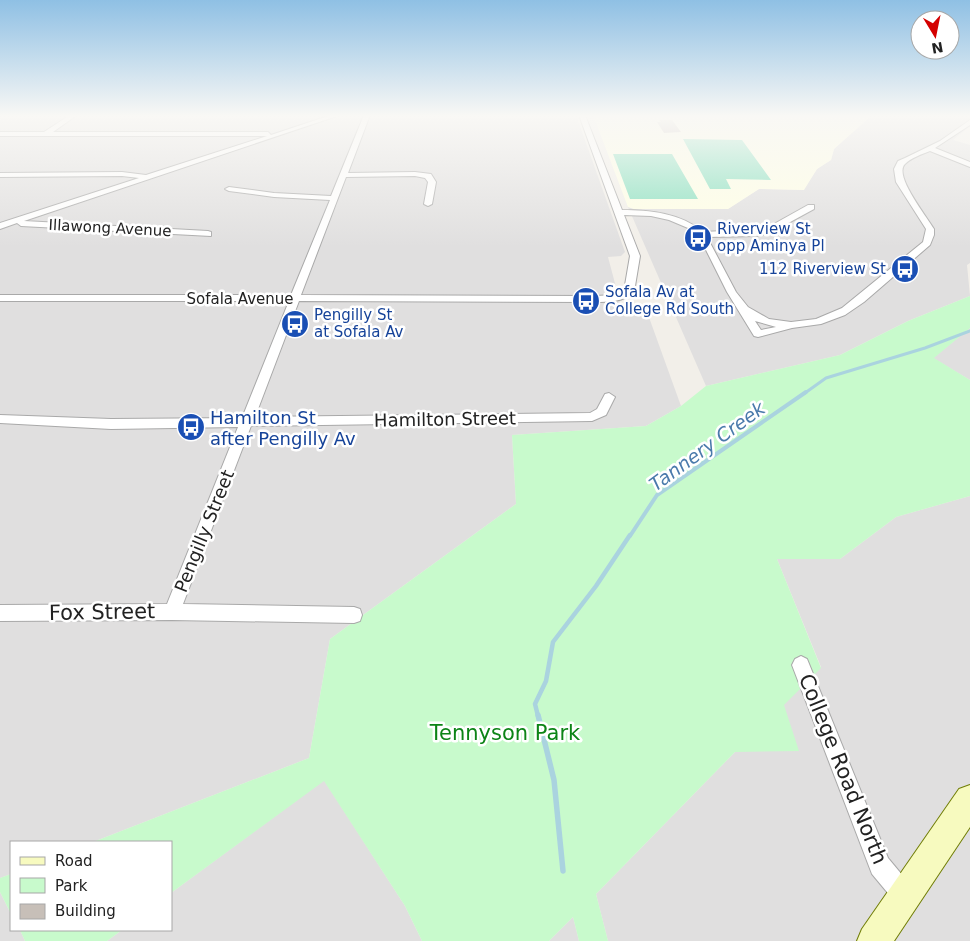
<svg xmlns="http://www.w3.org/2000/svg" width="970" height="941" viewBox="0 0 970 941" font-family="'DejaVu Sans',sans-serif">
	<rect width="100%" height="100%" fill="#f2efe9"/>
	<path fill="#e0dfdf" d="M0,115H576L625,252L621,256L608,257L621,306L642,307L646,309L681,406L646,426L512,435L516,504L330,639L309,758L93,842H11V874L0,878Z
		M872,115H970V126L953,140L970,145V263L967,265L970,296L908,321L840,355L706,386L628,207L634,209H728L759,189L803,190L817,169L831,160L834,149Z
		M970,328V380L933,358Z
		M970,496V941H608L596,894L735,752L821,667L777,559H840L896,517Z
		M324,780L405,906L422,941H107L122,930H171V893Z
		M0,892L11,914V930H20L25,941H0Z
		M573,917L579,941H549Z"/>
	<path fill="#ffffe5" d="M593,115H872L834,149L831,160L817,169L804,190L759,189L728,209H634L628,207Z"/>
	<path fill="#c8facc" d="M970,296V328L934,358L970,380V496L896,517L840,559H777L821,668L784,705L799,751L735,752L596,894L608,941H579L573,917L549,941H422L405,906L324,781L171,893V842H93L309,758L330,639L516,504L512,435L646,426L681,406L706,386L840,355L908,321Z
		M11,874V914L0,892V878Z
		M20,930H122L107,941H25Z"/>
	<path fill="#88e0be" d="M683,139L742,140L771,180L726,179L731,189H710Z
		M613,154H672L698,199H630Z"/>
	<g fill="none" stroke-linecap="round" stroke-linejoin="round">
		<path stroke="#aad3df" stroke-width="3" d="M805,393L826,378L925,348L970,331"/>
		<path stroke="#aad3df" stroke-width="4" d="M630,536L657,495L806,392"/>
		<path stroke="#aad3df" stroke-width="4.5" d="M538,716L535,704L546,681L553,642L596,586L630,535"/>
		<path stroke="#aad3df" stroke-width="5.5" d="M538,715L554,780L563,871"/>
	</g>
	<path fill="#c7bfb8" d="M659,120H672L681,132L664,133L657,122H661Z"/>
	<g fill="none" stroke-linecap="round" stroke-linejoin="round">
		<g stroke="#a9a9a9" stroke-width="2">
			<path id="street" d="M70,115H77L53,132H268L271,135L331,115H340L24,221L208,231L211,232V236L21,226L17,223L0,229V223L139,178L122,176L0,177V173L122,172L146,175L267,136H0V132H44Z
				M364,115H370L348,173L415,172L431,174L436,182L432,204L428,206L424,204L428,182L425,178L415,176L346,177L301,295L595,296L615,295L624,291L630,256L579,115H585L622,210C650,210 681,213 703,232L765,229L808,205H814V209L770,233L756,236L707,237L736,292L748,307L769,319L791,322L816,319L842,308L923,242L926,229L896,182L894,169L898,161L905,158L940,141L970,120V125L935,148L970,162V167L930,151C922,154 911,158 905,164C893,175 927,217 934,229V235L930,245L864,302L845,315L821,324L792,328L758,337L754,336L727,292L706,250L696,235L688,228L669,220L651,216L624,215L640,256L634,292C624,302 608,302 595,302L299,301L255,417L590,413L597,409L605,394L609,393L615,397L606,415L592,421L251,426L183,604L354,607L360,609L362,615L360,621L354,623L172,620L0,621V605L167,604L238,427L111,429L0,423V415L111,419L242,418L289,301H0V295H291L330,200L274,197L229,191L225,189L229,187L274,193L331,196ZM755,321L776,327L761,330Z
				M801,656L807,659L888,858L913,888L916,896L913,904L905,907L897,904L872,874L792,665L795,659Z"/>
		</g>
		<g stroke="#707d05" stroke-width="2">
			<path id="secondary" d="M970,785V827L894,941H857L862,929L959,789Z"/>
		</g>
		<use href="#street" fill="#fff" fill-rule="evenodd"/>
		<use href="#secondary" fill="#f7fabf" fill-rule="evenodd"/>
	</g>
	<linearGradient id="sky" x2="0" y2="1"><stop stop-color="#8fc0e4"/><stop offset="0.47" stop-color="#f9f8f5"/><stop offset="1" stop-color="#f9f8f5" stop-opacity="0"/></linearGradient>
	<rect width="970" height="247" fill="url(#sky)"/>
	<defs>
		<g id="bus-disc" transform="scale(1.4375)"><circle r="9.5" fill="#1a4fb4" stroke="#fff"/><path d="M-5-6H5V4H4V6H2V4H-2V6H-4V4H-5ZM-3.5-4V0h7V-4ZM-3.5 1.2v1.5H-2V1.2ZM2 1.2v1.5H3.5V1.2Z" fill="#fff"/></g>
	</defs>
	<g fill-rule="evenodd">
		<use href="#bus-disc" x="698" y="238"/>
		<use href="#bus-disc" x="905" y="269"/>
		<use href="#bus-disc" x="586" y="301"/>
		<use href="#bus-disc" x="295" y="324"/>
		<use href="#bus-disc" x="191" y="427"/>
	</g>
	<g text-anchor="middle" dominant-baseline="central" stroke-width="5" stroke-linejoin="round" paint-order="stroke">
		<g font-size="15" fill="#222" stroke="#fff">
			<text transform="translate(110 228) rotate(3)">Illawong Avenue</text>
			<text x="240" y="299">Sofala Avenue</text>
		</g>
		<g font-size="15" fill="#164399" stroke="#fff" text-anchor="start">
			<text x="717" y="229">Riverview St<tspan x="717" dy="17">opp Aminya Pl</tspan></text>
			<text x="886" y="269" text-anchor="end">112 Riverview St</text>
			<text x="605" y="292">Sofala Av at<tspan x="605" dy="17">College Rd South</tspan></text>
			<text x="314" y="315">Pengilly St<tspan x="314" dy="17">at Sofala Av</tspan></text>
		</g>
		<g font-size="18" fill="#164399" stroke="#fff" text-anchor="start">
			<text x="210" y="417">Hamilton St<tspan x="210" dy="21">after Pengilly Av</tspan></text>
		</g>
		<g font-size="18" fill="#222" stroke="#fff">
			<text transform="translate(445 419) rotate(-1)">Hamilton Street</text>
			<text transform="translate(204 531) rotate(-68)">Pengilly Street</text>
		</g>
		<g font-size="19" font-style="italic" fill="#4a7aab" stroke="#fff">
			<text transform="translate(707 446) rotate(-36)">Tannery Creek</text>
		</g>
		<g font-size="21" fill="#222" stroke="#fff">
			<text transform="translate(102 612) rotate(-1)">Fox Street</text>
			<text transform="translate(843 769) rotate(68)">College Road North</text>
		</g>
		<g font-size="21" fill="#0c8416" stroke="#fff">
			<text x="505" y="733">Tennyson Park</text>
		</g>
	</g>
	<rect x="10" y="841" width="162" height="90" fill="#ffffff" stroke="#a7a7a7"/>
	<rect x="20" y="857" width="25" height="8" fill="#f7fabf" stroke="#a7a7a7"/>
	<text x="55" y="866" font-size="15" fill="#222222">Road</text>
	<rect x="20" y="878" width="25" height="15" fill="#c8facc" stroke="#a7a7a7"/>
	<text x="55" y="891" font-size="15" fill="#222222">Park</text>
	<rect x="20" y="904" width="25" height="15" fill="#c7bfb8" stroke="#a7a7a7"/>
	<text x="55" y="916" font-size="15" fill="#222222">Building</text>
	<g transform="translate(935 35) rotate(170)"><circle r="24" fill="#ffffff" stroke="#a7a7a7"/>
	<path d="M0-4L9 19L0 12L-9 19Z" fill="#d40000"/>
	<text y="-8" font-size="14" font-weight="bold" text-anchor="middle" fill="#222222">N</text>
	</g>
</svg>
